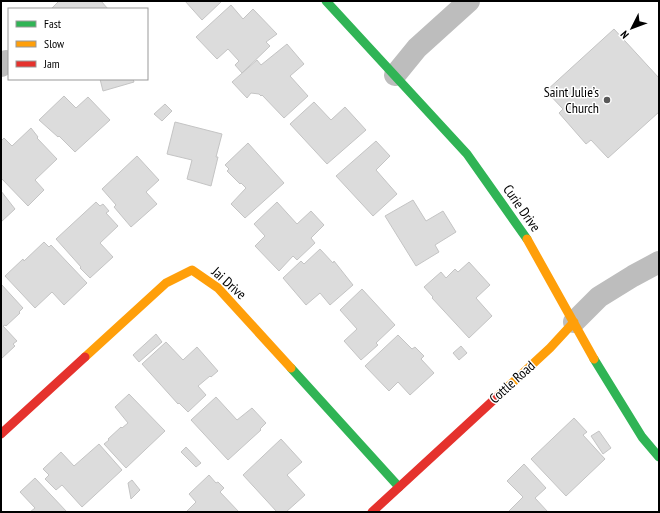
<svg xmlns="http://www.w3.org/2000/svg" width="660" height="513" viewBox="0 0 660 513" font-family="'PT Sans Narrow',sans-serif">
	<rect width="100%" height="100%" fill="#fff"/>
	<path fill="#dcdcdc" stroke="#c4c4c4" d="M59,1H101L108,9H51Z
		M185,1H222L202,20Z
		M231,5L243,19L253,9L277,34L266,42L270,46L242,73L235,65L239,61L228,49L217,59L196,37Z
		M614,29L659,78V112L608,158L591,140L586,144L559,113L563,109L546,91Z
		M287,44L304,64L290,76L308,96L284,118L262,95L261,96L259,94L251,93L247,98L232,82L257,60L261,65Z
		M100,79H133L134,82L103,91Z
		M64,96L76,108L88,97L110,120L75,152L59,136L58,137L39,120Z
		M314,102L331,120L345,107L366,130L327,164L290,124Z
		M165,104L172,111L162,121L154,114Z
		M175,122L222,134L216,157H218L211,186L187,179L192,160L167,154Z
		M31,128L38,137L37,138L57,159L35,180L44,190L28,206L1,178V141L4,138L12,146Z
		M376,141L390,156L376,170L397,194L373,216L336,176Z
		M248,143L284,183L245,218L231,204L246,188L241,183L240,184L227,171L229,169L225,165Z
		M137,156L159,180L146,192L157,204L131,227L114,207L116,205L102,189Z
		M1,191L15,209L1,222Z
		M413,200L426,221L443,211L456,232L435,245L439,252L416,266L385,216Z
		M96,202L100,206L103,204L109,211L106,213L118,226L100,243L113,257L90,278L80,268L81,267L56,239Z
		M277,202L297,224L311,211L324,225L311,238L315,243L297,260L293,256L279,271L255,246L265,236L254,224Z
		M44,242L49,247L51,245L87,283L64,305L52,292L35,308L5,276L23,259L24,261Z
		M320,249L333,263L334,261L353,285L330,305L320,293L306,305L283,278L301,261L304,264Z
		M469,262L490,285L476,298L492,316L469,338L432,298L433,297L424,287L441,272L446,278L455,269L458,272Z
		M1,284L23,308L19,312L20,313L6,326L5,325L3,326L17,341L13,344L15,346L1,359Z
		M362,289L395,325L376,343L378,345L361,360L344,341L357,329L340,310Z
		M156,334L162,342L139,362L133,355Z
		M398,335L412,349L415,347L424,356L421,359L434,373L410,395L398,382L389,391L365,366Z
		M166,342L183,360L197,347L218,371L211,377L210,376L198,386L206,395L188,412L179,403L178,404L142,364Z
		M461,346L467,353L459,360L453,353Z
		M129,394L165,431L126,468L104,444L109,440L108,439L121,427L122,428L128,423L115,407Z
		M216,397L237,420L252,408L266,423L260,429L261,430L228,460L191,420Z
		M574,418L587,432L583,435L605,459L566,496L531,459Z
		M599,431L611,448L603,454L591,436Z
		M281,439L302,462L287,475L305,495L286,512H277L243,475Z
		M99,444L122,470L82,507L62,485L56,490L45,479L49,475L43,469L61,452L74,466Z
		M186,447L201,463L196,467L181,452Z
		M524,464L546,488L535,498L548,512H508L523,497L507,481Z
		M209,475L216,483L218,482L224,488L220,492L239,512H186L196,502L189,494Z
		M35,478L67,512H30L35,508L20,492Z
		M132,480L140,490L131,499L128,483Z"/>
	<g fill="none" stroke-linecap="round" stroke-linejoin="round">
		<path stroke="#bdbdbd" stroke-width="22" d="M1,66L6,61
			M395,75L417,48L469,1
			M574,322L599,297L633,276L659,262"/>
		<path stroke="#30b455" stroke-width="9" d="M326,1L467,154L527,239
			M594,359L642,437L659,457
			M291,368L399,487"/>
		<path stroke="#ff9f0a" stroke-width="9" d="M527,239L594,359
			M85,357L166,283L192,270L218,288L291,368
			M498,396L550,348L574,322"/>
		<path stroke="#e5322d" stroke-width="9" d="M1,434L85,357
			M372,512L498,396"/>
	</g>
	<circle fill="#595959" stroke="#fff" stroke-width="1.5" cx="607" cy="100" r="4"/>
	<g text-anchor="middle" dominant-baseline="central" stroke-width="3" stroke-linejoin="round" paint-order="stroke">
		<g font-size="14" fill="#000" stroke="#fff" text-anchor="end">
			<text x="599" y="92">Saint Julie’s<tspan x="599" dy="16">Church</tspan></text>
		</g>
		<g font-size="14" fill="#000" stroke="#fff">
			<text transform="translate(522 208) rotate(55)">Curie Drive</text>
			<text transform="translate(229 283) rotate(42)">Jai Drive</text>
			<text transform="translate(512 382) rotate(-42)">Cottle Road</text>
		</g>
	</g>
	<rect width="660" height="513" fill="none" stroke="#000000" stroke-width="4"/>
	<rect x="8" y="8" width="140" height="72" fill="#ffffff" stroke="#999999"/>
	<rect x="16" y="21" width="20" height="6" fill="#30b455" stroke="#999999"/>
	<text x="44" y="28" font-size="12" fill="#000000">Fast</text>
	<rect x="16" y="41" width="20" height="6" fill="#ff9f0a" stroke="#999999"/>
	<text x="44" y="48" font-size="12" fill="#000000">Slow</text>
	<rect x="16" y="61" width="20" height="6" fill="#e5322d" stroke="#999999"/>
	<text x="44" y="68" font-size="12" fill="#000000">Jam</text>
	<g transform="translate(632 28) rotate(228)" stroke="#ffffff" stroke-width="3" paint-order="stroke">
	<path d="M0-3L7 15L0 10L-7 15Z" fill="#000000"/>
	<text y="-6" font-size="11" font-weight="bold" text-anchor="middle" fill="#000000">N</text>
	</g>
</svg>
